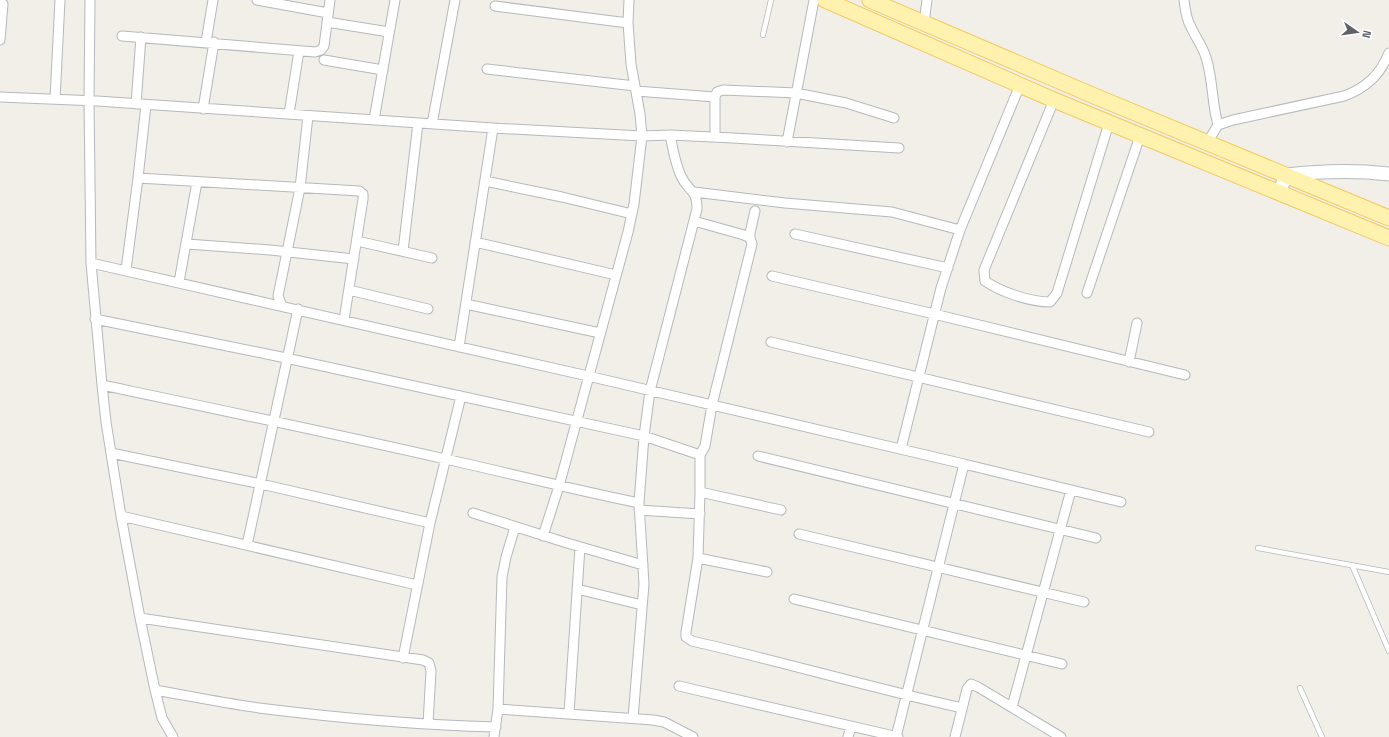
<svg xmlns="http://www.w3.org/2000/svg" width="1389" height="737" viewBox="0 0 1389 737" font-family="'Space Grotesk',sans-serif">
	<rect width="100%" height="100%" fill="#f1efe8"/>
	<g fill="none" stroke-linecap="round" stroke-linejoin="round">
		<g stroke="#b5b8bc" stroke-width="6">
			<path id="lane" d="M763,35L771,0
				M1258,548L1389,572
				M1352,565L1389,651
				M1300,688L1322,737"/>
		</g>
		<g stroke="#b5b8bc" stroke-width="11">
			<path id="street" d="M90,0L89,101L91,263L102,385L106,422L121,516L140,618L155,690L162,718L173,737
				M257,0L328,13
				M1184,0C1185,9 1186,19 1191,27C1196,39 1204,47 1207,61C1213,82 1212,104 1218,125
				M0,4H3L0,40
				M495,6L628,23
				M327,22L389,32
				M924,23L927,0
				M122,36L315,52L321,50L324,46L330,0
				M206,42L213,0
				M324,60L383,70
				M487,69L635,86
				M636,91L715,97
				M0,97L97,101L493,128L642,136L670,135L733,138L899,148
				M55,99L60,0
				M1054,100L984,270L985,281C1001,292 1030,302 1050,302L1057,293L1109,123
				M136,104L141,37
				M203,109L214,42
				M289,114L299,51
				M374,120L395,0
				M432,124L455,0
				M715,137V97L717,92L723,90L796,93L846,103L894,118
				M787,142L814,0
				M1207,143L1218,125L1233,120L1344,96C1366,88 1380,75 1389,53
				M138,178L359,191L363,194V199L344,320
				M485,181L562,197L632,214
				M694,192L785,203L892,212L960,230
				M694,221L744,235L750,238L752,244L712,405L705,446L700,455V492L698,558L686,632V637L692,641C783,662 872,688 962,708
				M795,234L948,268
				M750,238V233L755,211
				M357,241L432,258
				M475,242L616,275
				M187,244L270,250L354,259
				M403,251L418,123
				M91,263L588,376L964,464
				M126,270L138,178L146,105
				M772,276L934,314L1185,375
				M179,282L197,182
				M349,290L428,309
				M1087,293L1140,136
				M466,304L600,333
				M282,306L278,296L300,188L308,116
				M95,319L286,358L644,436L700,455
				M771,342L1149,432
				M459,347L493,128
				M1129,362L1137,323
				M102,385C216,409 331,433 445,459C509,473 574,490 639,503
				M901,449L941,288L960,230L1020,85
				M111,453L261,484L430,523
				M758,456L1096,538
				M700,492L781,510
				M639,510L700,514
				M473,513L567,543L643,565
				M121,516L417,585
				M799,534L1084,602
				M543,536L559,486L628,232L634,204L642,136L640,114L631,64L628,23L629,0
				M247,545L298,309
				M698,558L767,572
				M577,589L642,605
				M794,599L1062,664
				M140,618L423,660L429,663L431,671L428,724
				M403,658L430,523L461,396
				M679,686L898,737
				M155,690C189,696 224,703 259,708C338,718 417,725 496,727
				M1012,707L1071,490
				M498,709L653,720L664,722L693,737
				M569,713L580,547
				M633,718L644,584L639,503L644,436L650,391L697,209C697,188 688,192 681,176C675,163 673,149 670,135
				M494,737L498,709L502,577L506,557L515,527
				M848,737L851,726
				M896,737L964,464L1121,502
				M955,737L967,689L971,684L978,687L1061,737"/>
		</g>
		<g stroke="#b6babf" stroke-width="15">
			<path id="secondary" d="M1279,193L1286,175C1321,171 1354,170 1389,174"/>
		</g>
		<g stroke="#f2c960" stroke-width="17">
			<path id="primary" d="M825,0L1054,100L1389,238
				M870,0L1092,95L1389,218"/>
		</g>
		<use href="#lane" stroke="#fff" stroke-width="4.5"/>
		<use href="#street" stroke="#fff" stroke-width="9"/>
		<use href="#secondary" stroke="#fff" stroke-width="13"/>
		<use href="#primary" stroke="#fff2af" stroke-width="15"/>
	</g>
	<g transform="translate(1357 32) rotate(103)" stroke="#ffffff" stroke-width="3" paint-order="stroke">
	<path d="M0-3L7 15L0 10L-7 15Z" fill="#5f6368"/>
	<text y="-6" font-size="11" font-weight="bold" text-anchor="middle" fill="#5f6368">N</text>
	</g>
</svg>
